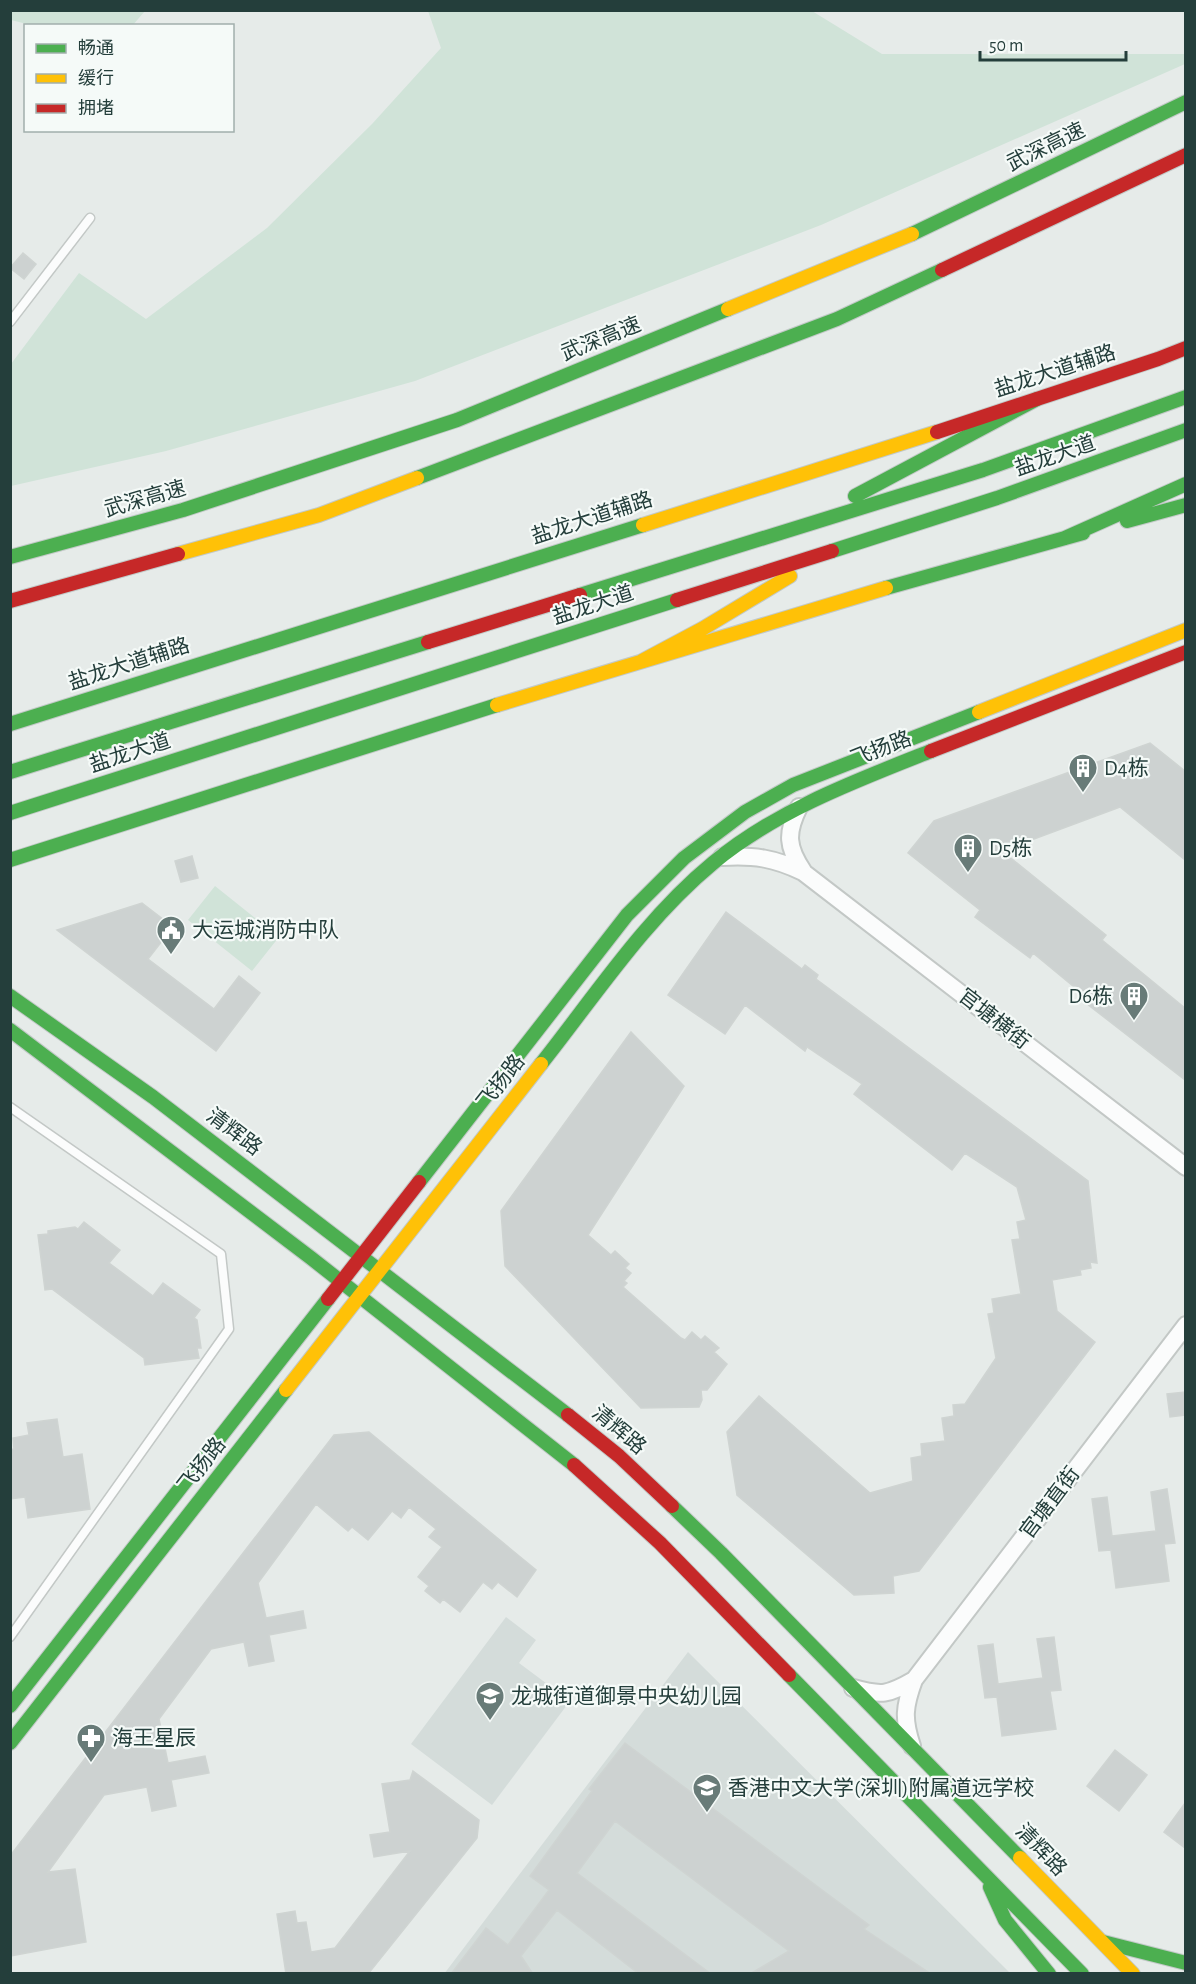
<svg xmlns="http://www.w3.org/2000/svg" width="1196" height="1984" viewBox="0 0 1196 1984" font-family="'Alegreya Sans','Noto Sans SC',sans-serif">
	<rect width="100%" height="100%" fill="#e6ebe9"/>
	<path fill="#d4dcda" d="M506,1617L536,1640L519,1663L570,1701L492,1805L411,1744Z
		M688,1652L1010,1973L444,1974Z"/>
	<path fill="#d0e3d8" d="M10,11L11,10L145,11L132,26L31,25L11,20Z
		M428,11H812L882,54H1185V64L821,225L415,381L166,451L11,486V364L79,273L146,319L267,228L372,124L441,48Z
		M215,886L279,937L252,971L188,920Z"/>
	<path fill="#cdd2d1" stroke="#cfd4d2" stroke-width="1.5" d="M23,253L36,264L24,279L10,268Z
		M1150,743L1185,771V860L1120,807L1002,851L1106,935L1102,940L1185,1008V1080L1082,1000L1085,996L1033,953L1030,958L975,917L980,910L908,853L934,821Z
		M192,856L198,878L181,882L175,861Z
		M142,903L173,927L148,959L214,1009L239,976L260,993L216,1051L57,930Z
		M726,912L802,969L805,965L818,975L816,979L1088,1181L1097,1263L1090,1262L1091,1268L1080,1270L1081,1275L1052,1280L1057,1311L1095,1342L919,1571L893,1576L894,1593L854,1595L737,1495L727,1432L759,1396L870,1493L913,1481L911,1458L922,1456L921,1444L945,1441L942,1418L954,1416L953,1405L965,1404L996,1358L988,1314L994,1313L992,1299L1021,1294L1012,1240L1020,1239L1017,1222L1026,1220L1017,1187L965,1153L952,1170L854,1094L862,1084L807,1047L805,1051L745,1005L725,1034L668,995Z
		M631,1032L684,1086L588,1235L611,1255L615,1251L629,1264L625,1268L631,1273L624,1281L627,1283L623,1287L681,1338L685,1340L692,1332L701,1340L705,1336L719,1348L714,1352L727,1364L707,1390H701L702,1400L699,1407L641,1408L505,1266L501,1211Z
		M84,1222L120,1250L109,1263L153,1296L163,1283L200,1310L194,1318L197,1320L201,1348H197L199,1358L145,1365L144,1358L105,1329L52,1289L45,1290L38,1235L48,1234V1231L75,1227L78,1229Z
		M1185,1392V1415L1170,1417L1167,1394Z
		M57,1419L63,1457L82,1454L90,1509L28,1518L25,1497L10,1499V1450L14,1449L13,1438L29,1435L27,1423Z
		M369,1432L536,1570L517,1597L498,1582L492,1589L483,1582L460,1612L443,1599L440,1603L425,1591L429,1586L418,1577L442,1547L429,1537L436,1529L409,1507L401,1518L392,1511L368,1540L352,1527L348,1531L316,1504L258,1583L266,1618L303,1611L306,1628L269,1635L274,1661L249,1666L244,1642L211,1649L159,1719L168,1763L205,1756L209,1773L171,1780L176,1806L152,1811L147,1787L104,1795L48,1872L75,1869L86,1942L10,1956V1856L334,1435Z
		M1167,1489L1175,1543L1164,1544L1169,1581L1116,1588L1111,1550L1099,1551L1092,1499L1107,1497L1112,1536L1156,1531L1151,1492Z
		M1054,1637L1061,1690L1050,1691L1056,1729L1002,1736L997,1697L985,1698L978,1646L993,1644L998,1684L1043,1678L1037,1639Z
		M625,1743L869,1925L864,1929L931,1974H750L789,1951L615,1821L577,1873L711,1974H639L557,1910L521,1956L533,1974H451L486,1928L508,1945L549,1890L530,1876L592,1791L589,1789Z
		M1115,1750L1147,1775L1119,1811L1087,1786Z
		M413,1771L479,1820L477,1838L368,1974H286L277,1914L295,1911L297,1923L306,1922L311,1952L335,1948L410,1851L374,1857L370,1835L390,1832L382,1784L410,1780Z
		M1185,1803V1848L1164,1832Z"/>
	<g fill="none" stroke-linecap="round" stroke-linejoin="round">
		<g stroke="#c3c8c6" stroke-width="11">
			<path id="lane" d="M10,322L90,218
				M10,1107L221,1254L229,1329L10,1637"/>
		</g>
		<g stroke="#c3c8c6" stroke-width="20">
			<path id="street" d="M799,807C786,833 787,847 803,871
				M722,857C754,855 774,858 803,872L1186,1167
				M853,1688C882,1696 888,1695 914,1680
				M912,1746C903,1719 904,1707 914,1680L1186,1325"/>
		</g>
		<g stroke="#c2c9c7" stroke-width="16">
			<path id="fast" d="M912,234L1186,102
				M417,478L837,319L942,270
				M855,496L1037,399
				M1127,521L1186,505
				M1065,538L1186,484
				M832,551L997,498L1186,430
				M10,557L183,510L457,420L728,309
				M886,588L1083,533
				M580,595L983,470L1186,397
				M10,724L643,525
				M10,772L428,642
				M10,813L677,600
				M10,860L497,705
				M10,996L153,1097L568,1415
				M10,1030L311,1258L574,1465
				M541,1064C595,996 645,919 713,863C777,810 855,781 931,751
				M419,1182L627,915L684,858L745,812L793,785L979,712
				M672,1506L721,1553L1020,1858
				M789,1675L1082,1974
				M10,1706L328,1299
				M10,1743L286,1390
				M990,1887L1005,1920L1049,1974
				M1103,1942L1186,1963"/>
		</g>
		<g stroke="#c2c9c7" stroke-width="16">
			<path id="slow" d="M728,309L912,234
				M643,525L937,432
				M178,554L319,515L417,478
				M642,661L702,629L790,576
				M497,705L886,588
				M979,712L1186,630
				M286,1390L541,1064
				M1020,1858L1133,1974"/>
		</g>
		<g stroke="#c2c9c7" stroke-width="16">
			<path id="jam" d="M942,270L1186,155
				M937,432L1158,359L1186,348
				M677,600L832,551
				M10,601L178,554
				M428,642L580,595
				M931,751L1186,652
				M328,1299L419,1182
				M568,1415L619,1456L672,1506
				M574,1465L660,1543L789,1675"/>
		</g>
		<use href="#lane" stroke="#fbfcfc" stroke-width="8"/>
		<use href="#street" stroke="#fbfcfc" stroke-width="16"/>
		<use href="#fast" stroke="#4caf50" stroke-width="14"/>
		<use href="#slow" stroke="#ffc107" stroke-width="14"/>
		<use href="#jam" stroke="#c62828" stroke-width="14"/>
	</g>
	<defs>
		<g id="building-pin" transform="scale(1.5)"><path d="M0 17L-7.5 6A9.5 9.5 0 1 1 7.5 6Z" fill="#687b78" stroke="#f5faf8"/><path d="M-4-6H4V6H1V3H-1V6H-4ZM-2.5-4.3h1.7v1.8h-1.7ZM.8-4.3h1.7v1.8H.8ZM-2.5-1h1.7V.8h-1.7ZM.8-1h1.7V.8H.8Z" fill="#fff"/></g>
		<g id="civic-pin" transform="scale(1.5)"><path d="M0 17L-7.5 6A9.5 9.5 0 1 1 7.5 6Z" fill="#687b78" stroke="#f5faf8"/><path d="M-.6-6.5H3V-4.5H.6V-3L4-1V1h2V6H-6V1h2V-1L-.6-3ZM-1.2 2.5V6h2.4V2.5Z" fill="#fff"/></g>
		<g id="school-pin" transform="scale(1.5)"><path d="M0 17L-7.5 6A9.5 9.5 0 1 1 7.5 6Z" fill="#687b78" stroke="#f5faf8"/><path d="M0-5L7-2L0 1L-7-2ZM-4 1L0 2.5L4 1V4Q0 6-4 4Z" fill="#fff"/></g>
		<g id="pharmacy-pin" transform="scale(1.5)"><path d="M0 17L-7.5 6A9.5 9.5 0 1 1 7.5 6Z" fill="#687b78" stroke="#f5faf8"/><path d="M-2-6h4v4h4v4h-4v4h-4v-4h-4v-4h4Z" fill="#fff"/></g>
	</defs>
	<g fill-rule="evenodd">
		<use href="#building-pin" x="1083" y="768"/>
		<use href="#building-pin" x="968" y="848"/>
		<use href="#civic-pin" x="171" y="930"/>
		<use href="#building-pin" x="1134" y="996"/>
		<use href="#school-pin" x="490" y="1696"/>
		<use href="#pharmacy-pin" x="91" y="1738"/>
		<use href="#school-pin" x="707" y="1788"/>
	</g>
	<g text-anchor="middle" dominant-baseline="central" stroke-width="4.5" stroke-linejoin="round" paint-order="stroke">
		<g font-size="21" fill="#243e3b" stroke="#f5faf8">
			<text transform="translate(1046 147) rotate(-26)">武深高速</text>
			<text transform="translate(601 339) rotate(-22)">武深高速</text>
			<text transform="translate(1055 371) rotate(-18)">盐龙大道辅路</text>
			<text transform="translate(1055 456) rotate(-19)">盐龙大道</text>
			<text transform="translate(145 499) rotate(-16)">武深高速</text>
			<text transform="translate(592 518) rotate(-18)">盐龙大道辅路</text>
			<text transform="translate(593 605) rotate(-18)">盐龙大道</text>
			<text transform="translate(129 664) rotate(-18)">盐龙大道辅路</text>
			<text transform="translate(881 749) rotate(-21)">飞扬路</text>
			<text transform="translate(130 753) rotate(-18)">盐龙大道</text>
			<text transform="translate(994 1019) rotate(38)">官塘横街</text>
			<text transform="translate(501 1082) rotate(-52)">飞扬路</text>
			<text transform="translate(234 1132) rotate(37)">清辉路</text>
			<text transform="translate(619 1430) rotate(40)">清辉路</text>
			<text transform="translate(202 1465) rotate(-52)">飞扬路</text>
			<text transform="translate(1050 1503) rotate(-53)">官塘直街</text>
			<text transform="translate(1041 1850) rotate(46)">清辉路</text>
		</g>
		<g font-size="21" fill="#243e3b" stroke="#f5faf8" text-anchor="start">
			<text x="1104" y="768">D4栋</text>
			<text x="989" y="848">D5栋</text>
			<text x="192" y="930">大运城消防中队</text>
			<text x="1113" y="996" text-anchor="end">D6栋</text>
			<text x="511" y="1696">龙城街道御景中央幼儿园</text>
			<text x="112" y="1738">海王星辰</text>
			<text x="728" y="1788">香港中文大学(深圳)附属道远学校</text>
		</g>
	</g>
	<rect width="1196" height="1984" fill="none" stroke="#243e3b" stroke-width="24"/>
	<rect x="24" y="24" width="210" height="108" fill="#f5faf8" stroke="#a1afac" stroke-width="1.5"/>
	<rect x="36" y="44" width="30" height="9" fill="#4caf50" stroke="#a1afac" stroke-width="1.5"/>
	<text x="78" y="54" font-size="18" fill="#243e3b">畅通</text>
	<rect x="36" y="74" width="30" height="9" fill="#ffc107" stroke="#a1afac" stroke-width="1.5"/>
	<text x="78" y="84" font-size="18" fill="#243e3b">缓行</text>
	<rect x="36" y="104" width="30" height="9" fill="#c62828" stroke="#a1afac" stroke-width="1.5"/>
	<text x="78" y="114" font-size="18" fill="#243e3b">拥堵</text>
	<path d="M980 51v9h146v-9" fill="none" stroke="#243e3b" stroke-width="3"/>
	<text x="989" y="51" font-size="18" fill="#243e3b" stroke="#f5faf8" stroke-width="4.5" paint-order="stroke">50 m</text>
</svg>
